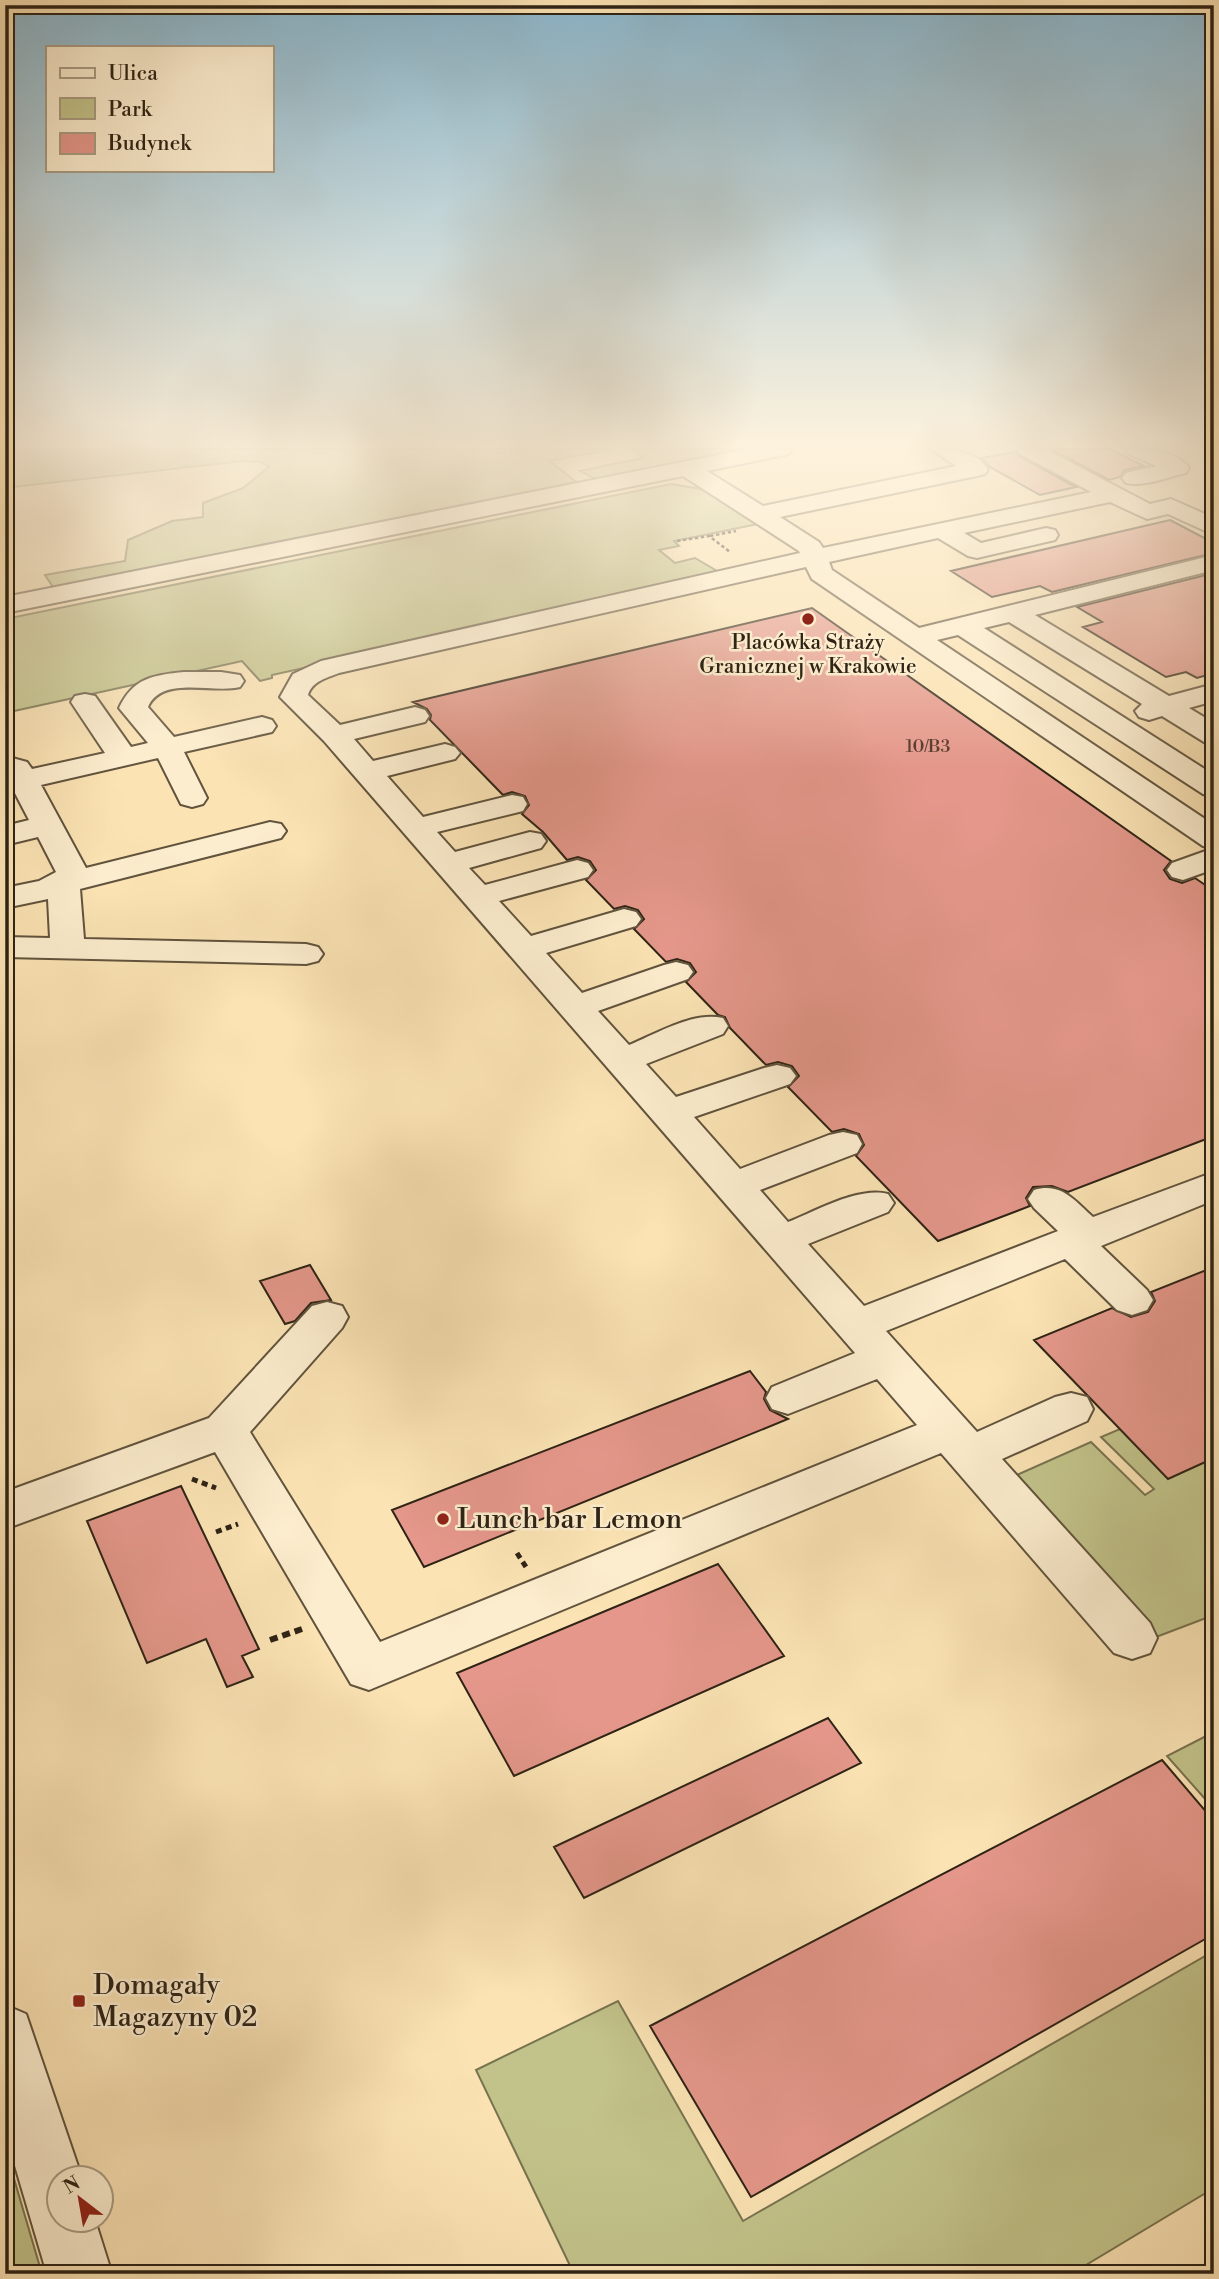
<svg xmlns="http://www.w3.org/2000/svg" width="1219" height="2279" viewBox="0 0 1219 2279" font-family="'Libre Bodoni',serif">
	<rect width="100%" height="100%" fill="#fbe3b4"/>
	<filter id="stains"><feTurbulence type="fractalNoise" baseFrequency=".00286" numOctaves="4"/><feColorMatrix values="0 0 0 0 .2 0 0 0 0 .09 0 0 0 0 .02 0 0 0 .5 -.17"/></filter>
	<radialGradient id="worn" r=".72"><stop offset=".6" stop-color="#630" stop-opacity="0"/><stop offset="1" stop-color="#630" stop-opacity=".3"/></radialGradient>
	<path fill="#c2c38a" stroke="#787350" stroke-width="2" d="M5,449H495L498,453L535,449H613L550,461L580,485L55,590L45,575L125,561L128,540L172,521L203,517V503L243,488L269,467L262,462L243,461L5,488Z
		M631,449H761L599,481L580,471L643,458Z
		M671,484L702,489L758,524L674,541L679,546L659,550L675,563L695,558L724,575L272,675V678L260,681L242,661L5,713V619Z
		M1120,1429L1214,1458V1615L1156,1637L1010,1478L1091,1442L1145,1495L1154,1489L1101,1437Z
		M1214,1732V1809L1167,1756Z
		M1214,1951V2188L1071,2274H574L476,2070L618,2001L743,2221Z
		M5,2148L42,2274H5Z"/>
	<path fill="#e4978a" stroke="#2e2315" stroke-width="2" d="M1051,449H1110L1144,466L1125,470L1120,477L1109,480Z
		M1016,452L1019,456L1076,487L1040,495L990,467L981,458Z
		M1170,520L1214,543V553L1052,592L1040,586L992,597L951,571Z
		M1214,573V673L1197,678L1186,672L1166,677L1083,627L1102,622L1077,607Z
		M812,608L1171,861L1164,870L1170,879L1182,883L1195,878L1214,891V1136L1068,1192L1052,1186L1033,1187L1026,1198L1030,1206L938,1241L856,1156L864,1145L859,1134L844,1129L832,1132L788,1087L799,1076L792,1066L778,1062L766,1065L730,1028L725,1017L718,1015L686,982L696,972L690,963L677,959L666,962L634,929L644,919L638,910L625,906L614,909L586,880L596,870L590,861L578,857L567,860L543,832L522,814L529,805L525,796L512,792L503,795L430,720L431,715L427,709L413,702Z
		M310,1265L331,1300L311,1303L295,1321L285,1324L260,1281Z
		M1214,1267V1458L1168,1479L1034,1340L1112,1308L1131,1317L1148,1312L1155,1301L1151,1292Z
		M750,1371L766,1392L764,1399L770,1410L788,1419L424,1567L392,1510Z
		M181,1486L259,1649L242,1656L253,1677L227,1687L206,1639L147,1663L87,1521Z
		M718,1564L784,1656L514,1776L457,1673Z
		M828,1718L861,1763L584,1898L554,1847Z
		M1162,1760L1214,1821V1934L751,2197L650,2026Z"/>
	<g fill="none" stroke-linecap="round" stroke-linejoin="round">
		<g stroke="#61533d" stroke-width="4">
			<path id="minor" d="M748,449H792L789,454L707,471L763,506L956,466L931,449C951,449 975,450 988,469L985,474L977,476L780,517L819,542L823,548L1091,492L1020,454L1017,449H1045L1150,504L1171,499L1214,518V535L1168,514L1147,519L1110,502L964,533L981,543L1046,528L1055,530L1058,535L1055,540L977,558L968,556L938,538L829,562L832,570L919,628L1214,555V570L1035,615L1169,696L1214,684V701L1189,708L1214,723V745L1204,742L1162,716L1149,720L1139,717L1135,711L1142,704L1009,622L984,628L1214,775V797L1203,794L958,635L937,640L1214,825V848L1203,846L812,579L806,567L339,673C327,678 312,681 308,695L340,725L415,707L425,710L429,716L425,722L354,739L373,761L445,744L455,747L460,753L455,759L387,776L423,817L512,795L523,797L527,804L523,811L437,832L455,852L530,832L541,834L546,841L541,848L469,868L485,885L577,860L588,863L593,870L588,877L499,901L531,936L624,909L636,912L641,919L636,926L546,953L582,993L664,965L676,962L688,965L693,972L688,979L598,1011L629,1045C656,1034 693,1011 723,1018L728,1026L723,1034L646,1064L676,1097L764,1068L777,1065L790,1068L796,1076L790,1084L694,1117L740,1169L829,1135L843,1132L857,1135L862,1144L857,1153L760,1190L788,1222C816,1211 859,1186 888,1194L894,1203L888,1212L808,1244L864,1306L1058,1231L1034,1208L1028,1199L1034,1190C1061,1182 1074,1200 1093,1217L1214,1172V1200L1101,1246L1147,1290L1153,1300L1147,1310L1132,1315L1117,1310L1065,1259L886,1331L977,1432L1055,1397L1071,1393L1087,1397L1093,1409L1087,1421L1002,1459L1150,1623L1157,1638L1150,1653L1132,1659L1114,1653L941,1453L369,1690L351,1684L215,1452L5,1529V1492L209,1418L312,1306L327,1302L342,1306L348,1317L342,1328L250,1432L380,1642L917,1425L877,1379L788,1414L772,1409L766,1398L772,1387L855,1353L324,741L280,697L293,674L321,661L800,553L799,551L683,476L5,613V597Z
				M1126,449C1146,449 1176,449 1189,468L1186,473C1168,477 1144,487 1126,483L1122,478L1126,473L1156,466L1129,454Z
				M184,672H221L240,675L244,681L240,687C213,694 162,675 148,707L174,737L262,717L272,720L276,726L272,732L184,752L207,798L203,804L192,807L181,804L158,758L41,785L86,868L270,822L281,824L286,831L281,838L80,889L84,939L306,944L318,947L323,954L318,961L306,964L5,957V937L50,938L48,899L5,908V888L39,881L56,872L38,837L5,845V826L29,820L5,774V756L27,762L32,769L105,753L71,702L75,696L85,694L95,696L131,747L148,743L119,708C133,678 153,675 184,672Z
				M1214,848V869L1183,880L1172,877L1167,870L1172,863Z
				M5,2005L26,2014L82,2178H60V2220H95L112,2274H47L5,2132Z"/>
		</g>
		<path stroke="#2e2315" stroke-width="2.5" stroke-dasharray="3.5 2.5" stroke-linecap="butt" d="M497,449H523
			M710,536L736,531
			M677,541L709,536L730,552"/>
		<path stroke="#2e2315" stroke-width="5" stroke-dasharray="6 4.5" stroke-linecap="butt" d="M192,1479L216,1488
			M216,1532L238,1524
			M517,1553L526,1567"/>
		<path stroke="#2e2315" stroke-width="6" stroke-dasharray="8 5" stroke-linecap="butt" d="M270,1640L302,1629
			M1207,2274L1214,2267"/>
		<use href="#minor" fill="#fcedce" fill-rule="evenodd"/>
	</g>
	<linearGradient id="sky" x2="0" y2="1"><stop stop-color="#8bb8cf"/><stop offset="0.58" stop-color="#fdf2dd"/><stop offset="1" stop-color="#fdf2dd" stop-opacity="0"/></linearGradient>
	<rect width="1219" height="768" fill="url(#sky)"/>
	<g fill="#8f2418" stroke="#fcedce" stroke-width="2.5">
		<circle cx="808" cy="619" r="7"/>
		<circle cx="443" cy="1519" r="7"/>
		<rect x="72" y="1994" width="14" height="14" rx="3.5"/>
	</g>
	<g text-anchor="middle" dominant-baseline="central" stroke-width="5" stroke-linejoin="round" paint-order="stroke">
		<g font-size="18" fill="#5c4032">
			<text x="928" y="746">10/B3</text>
		</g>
		<g font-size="21" fill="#2e2315" stroke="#fcedce">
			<text x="808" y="643">Placówka Straży<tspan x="808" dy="24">Granicznej w Krakowie</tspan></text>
		</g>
		<g font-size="28" fill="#2e2315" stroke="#fcedce" text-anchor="start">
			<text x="457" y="1519">Lunch bar Lemon</text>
			<text x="93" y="1985">Domagały<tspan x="93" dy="32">Magazyny 02</tspan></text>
		</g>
	</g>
	<rect width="1219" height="2279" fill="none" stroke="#fbe3b4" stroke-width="28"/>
	<rect x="7" y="7" width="1205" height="2265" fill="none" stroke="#2e2315" stroke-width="3.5"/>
	<rect x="14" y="14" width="1191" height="2251" fill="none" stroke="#2e2315" stroke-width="2"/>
	<rect x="46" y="46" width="228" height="126" fill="#fcedce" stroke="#aa9c84" stroke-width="2"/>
	<rect x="60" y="68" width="35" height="10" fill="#fcedce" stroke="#aa9c84" stroke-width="2"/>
	<text x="108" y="80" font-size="21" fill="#2e2315">Ulica</text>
	<rect x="60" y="98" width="35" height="21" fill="#c2c38a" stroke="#aa9c84" stroke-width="2"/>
	<text x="108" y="116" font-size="21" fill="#2e2315">Park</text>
	<rect x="60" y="133" width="35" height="21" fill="#e4978a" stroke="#aa9c84" stroke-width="2"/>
	<text x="108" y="150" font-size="21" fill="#2e2315">Budynek</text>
	<g transform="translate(80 2199) rotate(329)"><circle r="33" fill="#fcedce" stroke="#aa9c84" stroke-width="2"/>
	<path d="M0-5L12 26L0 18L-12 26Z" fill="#8f2418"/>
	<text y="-10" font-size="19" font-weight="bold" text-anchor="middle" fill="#2e2315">N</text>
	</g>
	<rect width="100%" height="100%" filter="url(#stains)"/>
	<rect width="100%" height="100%" fill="url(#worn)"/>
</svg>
